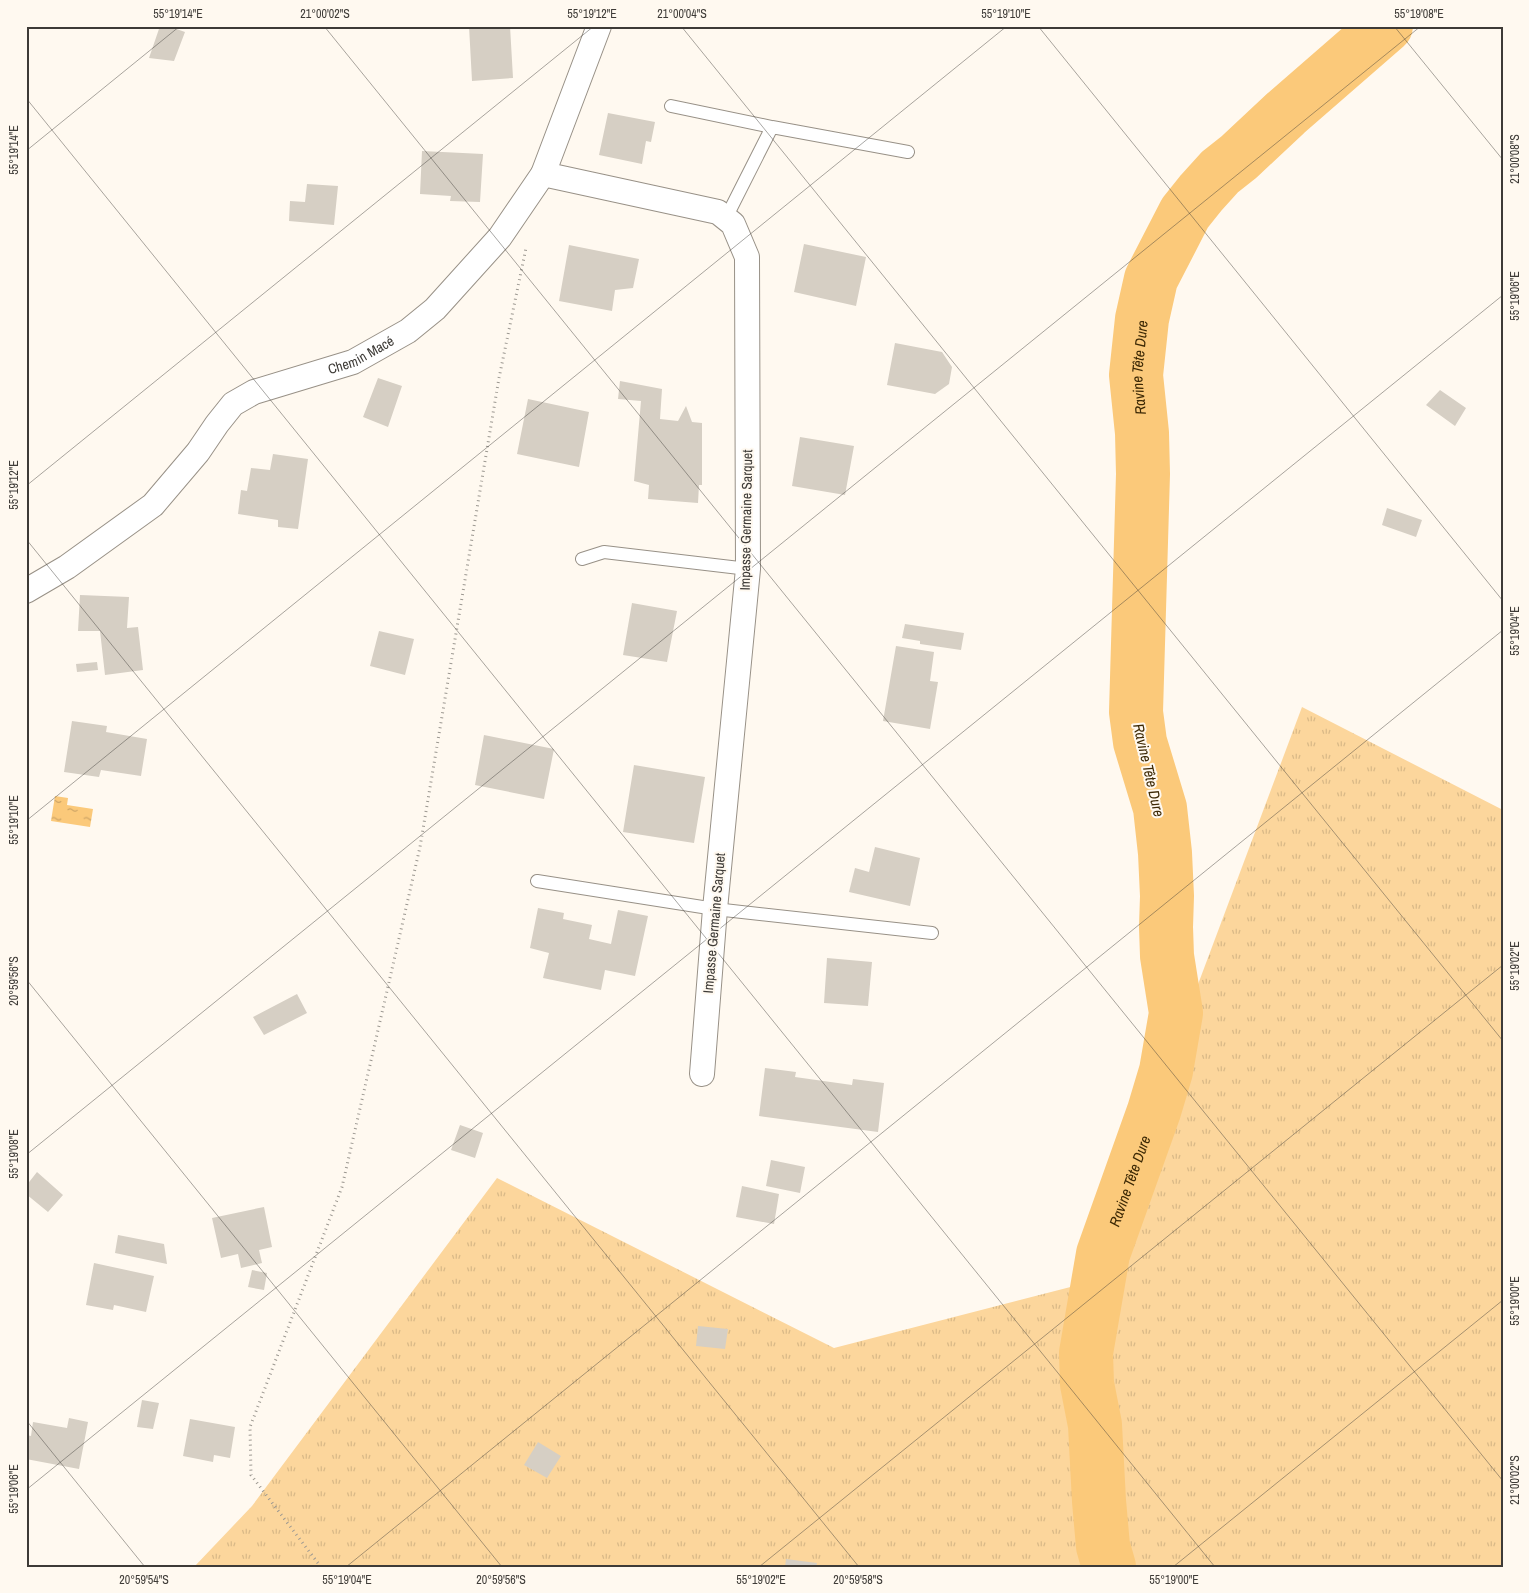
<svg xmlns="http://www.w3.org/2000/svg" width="1529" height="1593" viewBox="0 0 1529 1593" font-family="'Archivo Narrow',sans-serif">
	<defs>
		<pattern id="grass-tufts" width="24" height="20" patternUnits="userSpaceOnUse" patternTransform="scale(1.25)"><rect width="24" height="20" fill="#fcd69c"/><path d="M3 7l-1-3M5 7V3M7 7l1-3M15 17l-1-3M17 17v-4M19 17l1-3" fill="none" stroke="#d9b987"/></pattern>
		<pattern id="water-ripples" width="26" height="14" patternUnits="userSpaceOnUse" patternTransform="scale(1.25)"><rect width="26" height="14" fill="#fbc97a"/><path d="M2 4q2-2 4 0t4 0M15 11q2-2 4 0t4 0" fill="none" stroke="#cda465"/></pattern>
	</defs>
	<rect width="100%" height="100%" fill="#fff9f0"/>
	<path fill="url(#grass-tufts)" d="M1302,707L1503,810V1567H194L252,1506L497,1178L834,1348L1086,1283Z"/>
	<path fill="url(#water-ripples)" d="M55,796L68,798L67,805L93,809L90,827L51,821Z"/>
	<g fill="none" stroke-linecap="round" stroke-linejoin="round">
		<path stroke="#fbc97a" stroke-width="54" id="s1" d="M1109,1567L1103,1546L1099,1501L1095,1425L1087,1384L1086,1353L1103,1254L1154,1111L1166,1071L1176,1013L1167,956L1166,927L1167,896L1165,853L1160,808L1140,742L1136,712L1143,474L1142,433L1136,375L1142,319L1151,279L1185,213L1201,193L1220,172L1239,157L1286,113L1386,26"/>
	</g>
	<path fill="#d6cfc4" d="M160,26H168L185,32L174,61L149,58Z
		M469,26H510L513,78L472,81Z
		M608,113L655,122L651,142L646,141L642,164L599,155Z
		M422,151L483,154L480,202L450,201L451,196L420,194Z
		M307,184L338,186L334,225L289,221L290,201L305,202Z
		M804,244L866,257L856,306L794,292Z
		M569,245L639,259L633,288L615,290L612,311L559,301Z
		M895,343L942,352L952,367L949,384L935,394L887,385Z
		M378,378L402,386L388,427L363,417Z
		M620,381L662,389L660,419L678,421L686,406L692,422L702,423V485H699L698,503L648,499L649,485L634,481L641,401L618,399Z
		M1440,390L1466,408L1455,426L1426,405Z
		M528,399L589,412L579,467L517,454Z
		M800,437L854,446L845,495L792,486Z
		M273,454L308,459L298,529L278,527V520L238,514L241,490L247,491L251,468L270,470Z
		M1387,508L1422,520L1416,537L1382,525Z
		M80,595L129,597L127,628L138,627L143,670L105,675L100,631H78Z
		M632,603L677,611L667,662L623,655Z
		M905,624L964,633L961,650L920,644V641L902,638Z
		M379,631L414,639L405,675L370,666Z
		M896,646L934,652L930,681L938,682L930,729L883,721Z
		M97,662L98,670L77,672L76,664Z
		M72,721L107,726L106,732L147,739L141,776L101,770L99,777L64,772Z
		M484,735L554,749L544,799L475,785Z
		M634,765L705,777L694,843L623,832Z
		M875,847L920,858L910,906L849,892L855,868L869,872Z
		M538,908L564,913L563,919L592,925L589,939L611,944L618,910L648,916L635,976L605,970L601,990L543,978L549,953L530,948Z
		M827,958L872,962L868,1006L824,1003Z
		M297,994L307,1013L264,1035L253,1017Z
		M765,1068L796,1072L795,1077L852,1085L853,1079L884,1083L878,1132L759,1116Z
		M460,1125L483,1133L475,1158L451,1150Z
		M771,1160L805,1167L800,1193L766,1186Z
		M37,1172L63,1195L48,1212L26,1194V1186Z
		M742,1186L779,1194L774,1224L736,1217Z
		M264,1207L272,1247L259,1250L262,1263L241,1268L238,1254L221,1258L212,1218Z
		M118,1235L164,1244L167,1264L115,1253Z
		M94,1263L154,1276L146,1312L114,1305L113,1310L86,1305Z
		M252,1270L267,1273L264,1290L248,1287Z
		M698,1326L728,1329L725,1349L696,1346Z
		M142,1400L159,1403L153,1429L137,1427Z
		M69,1418L88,1422L79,1469L26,1459V1435L31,1436L33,1422L67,1428Z
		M190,1419L235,1427L230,1458L214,1455L213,1462L183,1456Z
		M538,1442L561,1456L547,1478L524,1465Z
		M786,1559L817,1563L816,1567H785Z"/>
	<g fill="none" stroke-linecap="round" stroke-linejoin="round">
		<g stroke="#989187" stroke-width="14">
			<path id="service" d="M671,106L772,127L908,152
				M726,218L772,127
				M582,559L604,552L748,569
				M537,881L715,909L932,933"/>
		</g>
		<g stroke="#989187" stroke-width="26">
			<g id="minor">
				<path d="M543,174L718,212L733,224L747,257L748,569L715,909L702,1074"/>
				<path id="s2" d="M26,591L67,567L153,505L198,452L217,424L233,404L254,392L353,362L408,331L435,309L500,237L543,174L599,26"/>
			</g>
		</g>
		<path stroke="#9c9891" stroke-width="3" stroke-dasharray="1 4" stroke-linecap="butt" d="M321,1567L251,1475L250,1427L342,1187L420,847L499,378L526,248"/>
		<use href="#service" stroke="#fff" stroke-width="12"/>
		<use href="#minor" stroke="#fff" stroke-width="24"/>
	</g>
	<path fill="none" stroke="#3e3b37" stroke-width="1" stroke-opacity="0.45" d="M324,26L1503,1481M681,26L1503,1041M1038,26L1503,601M1394,26L1503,160M26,98L1215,1567M26,151L180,26M26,486L594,26M26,539L859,1567M26,821L1007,26M26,979L502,1567M26,1155L1421,26M26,1420L145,1567M26,1490L1503,295M346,1567L1503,630M759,1567L1503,965M1173,1567L1503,1300"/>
	<g text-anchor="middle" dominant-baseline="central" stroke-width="4" stroke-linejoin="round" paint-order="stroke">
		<g font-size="14" fill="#3e3b37" stroke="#fff9f0">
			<text stroke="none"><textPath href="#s2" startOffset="420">Chemin Macé</textPath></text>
			<text transform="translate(746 520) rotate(-89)">Impasse Germaine Sarquet</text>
			<text transform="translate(714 923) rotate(-85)">Impasse Germaine Sarquet</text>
		</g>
		<g font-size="15" font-style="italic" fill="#3d2905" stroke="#fff9f0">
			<text stroke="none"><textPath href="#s1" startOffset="1219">Ravine Tête Dure</textPath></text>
			<text transform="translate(1149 770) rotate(77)">Ravine Tête Dure</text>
			<text stroke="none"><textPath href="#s1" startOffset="394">Ravine Tête Dure</textPath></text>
		</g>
	</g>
	<rect width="1529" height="1593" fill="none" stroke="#fff9f0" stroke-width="55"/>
	<rect x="28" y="28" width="1474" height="1538" fill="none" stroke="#3e3b37" stroke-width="2"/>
	<g font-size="12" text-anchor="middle" fill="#3e3b37">
		<text x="178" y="18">55°19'14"E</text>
		<text x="325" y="18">21°00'02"S</text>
		<text x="592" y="18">55°19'12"E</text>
		<text x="682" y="18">21°00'04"S</text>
		<text x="1006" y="18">55°19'10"E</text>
		<text x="1419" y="18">55°19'08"E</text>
		<text transform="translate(14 150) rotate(-90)" y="4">55°19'14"E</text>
		<text transform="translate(1515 159) rotate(-90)" y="4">21°00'08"S</text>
		<text transform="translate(1515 296) rotate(-90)" y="4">55°19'06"E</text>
		<text transform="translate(14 485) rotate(-90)" y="4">55°19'12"E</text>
		<text transform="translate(1515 631) rotate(-90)" y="4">55°19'04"E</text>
		<text transform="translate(14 820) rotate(-90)" y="4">55°19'10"E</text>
		<text transform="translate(1515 966) rotate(-90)" y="4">55°19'02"E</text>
		<text transform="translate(14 981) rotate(-90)" y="4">20°59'56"S</text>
		<text transform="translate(14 1154) rotate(-90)" y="4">55°19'08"E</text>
		<text transform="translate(1515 1301) rotate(-90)" y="4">55°19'00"E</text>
		<text transform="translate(1515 1480) rotate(-90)" y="4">21°00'02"S</text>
		<text transform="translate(14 1489) rotate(-90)" y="4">55°19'06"E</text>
		<text x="144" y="1584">20°59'54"S</text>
		<text x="347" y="1584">55°19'04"E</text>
		<text x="501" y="1584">20°59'56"S</text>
		<text x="761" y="1584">55°19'02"E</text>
		<text x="858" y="1584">20°59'58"S</text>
		<text x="1174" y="1584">55°19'00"E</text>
	</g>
</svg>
